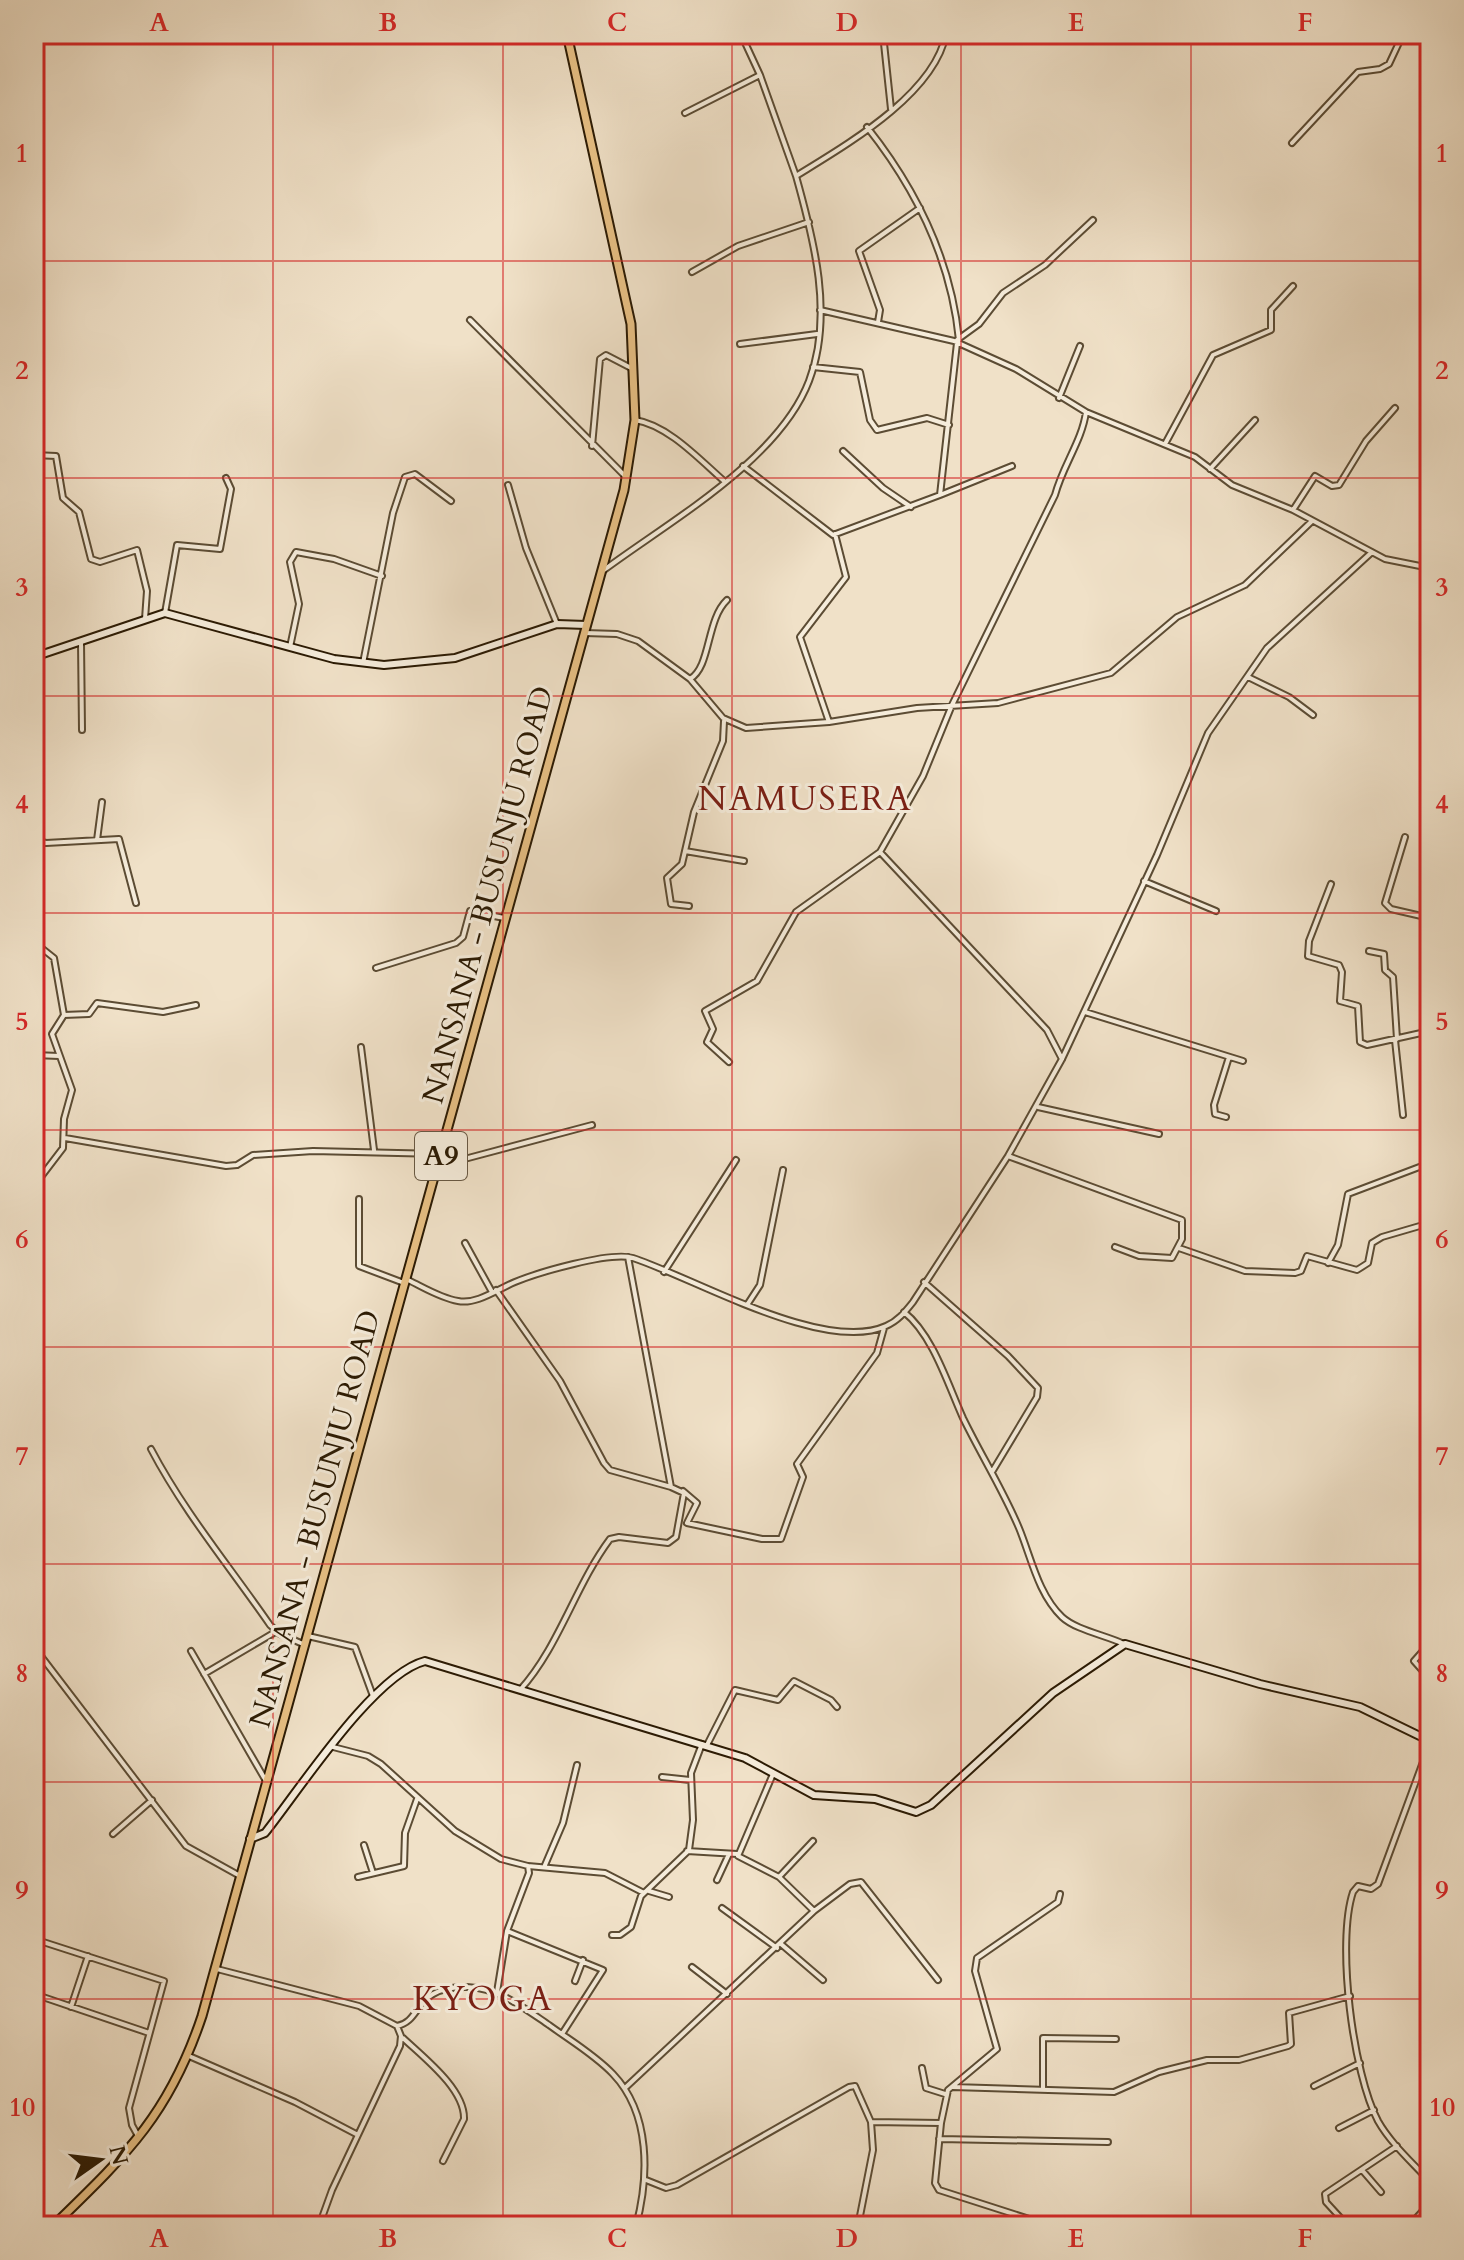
<svg xmlns="http://www.w3.org/2000/svg" width="1464" height="2260" viewBox="0 0 1464 2260" font-family="Cardo,serif">
	<rect width="100%" height="100%" fill="#f0e1c8"/>
	<filter id="stains"><feTurbulence type="fractalNoise" baseFrequency=".0025" numOctaves="4"/><feColorMatrix values="0 0 0 0 .2 0 0 0 0 .09 0 0 0 0 .02 0 0 0 .5 -.17"/></filter>
	<radialGradient id="worn" r=".72"><stop offset=".6" stop-color="#630" stop-opacity="0"/><stop offset="1" stop-color="#630" stop-opacity=".3"/></radialGradient>
	<g fill="none" stroke-linecap="round" stroke-linejoin="round">
		<g stroke="#5c4c34" stroke-width="8">
			<path id="street" d="M741,34L760,75L796,176
				M883,34L891,109
				M1181,34L1186,36
				M685,113L760,75
				M867,127C917,190 951,259 959,340
				M1292,143L1358,72L1380,69L1389,64L1403,34
				M692,272L738,246L809,222
				M820,310L954,341L1016,369L1086,412L1195,457L1232,485L1293,510L1385,559L1430,568
				M470,320L625,476
				M878,322L880,310L859,251L920,208
				M957,340L979,324L1003,293L1045,265L1093,220
				M740,344L817,334
				M813,367L860,372L870,420L877,430L927,418L949,425
				M1059,398L1080,346
				M635,420C668,425 700,460 724,481
				M1165,444L1213,355L1271,330V310L1293,286
				M592,446L600,359L606,355L633,369
				M843,451L883,488L911,507
				M34,455L56,456L63,498L79,512L91,559L100,562L137,550L147,591L145,619
				M743,466L833,535L940,495L957,343
				M1210,469L1255,420
				M508,485L526,548L557,624
				M940,495L1012,466
				M1293,510L1315,476L1332,486L1339,485L1366,441L1395,408
				M604,570C670,521 779,460 809,381C834,316 814,240 796,176C846,145 934,95 946,34
				M165,613L177,545L220,549L231,489L226,478
				M585,633L617,634L638,641L690,679L723,718L746,728L829,722L917,708L998,703L1111,673L1177,617L1245,585L1312,521
				M81,642L82,730
				M290,647L299,604L290,562L296,552L334,559L382,576
				M363,663L393,513L405,477L415,474L451,501
				M1248,677L1289,697L1313,715
				M690,679C711,667 706,620 727,600
				M829,722L800,637L846,577L835,534
				M1405,837L1385,903L1391,909L1430,918
				M34,840L46,843L119,839L136,903
				M97,840L102,802
				M685,851L744,861
				M1144,881L1216,911
				M1331,884L1309,941L1308,956L1339,965L1342,972L1340,1001L1358,1006L1360,1042L1367,1045L1430,1031
				M689,906L671,904L667,878L682,864L694,812L723,741L724,721
				M34,942L54,958L64,1015L52,1034L72,1090L64,1119L63,1148L34,1186
				M1369,951L1384,954L1385,970L1393,977L1397,1039
				M376,968L456,943L463,937L470,911L504,918
				M1085,1012L1243,1061
				M64,1015L89,1014L97,1003L163,1012L196,1005
				M1395,1040L1403,1115
				M361,1047L374,1150
				M34,1055L59,1056
				M1062,1059L1047,1030L880,852L923,776L952,705L1055,495C1063,465 1082,441 1086,412
				M729,1062L707,1042L713,1029L705,1011L757,981L796,912L880,852
				M1038,1107L1159,1134
				M1226,1117L1215,1114L1214,1105L1229,1057
				M65,1138L226,1166L237,1165L253,1155L313,1151L440,1154
				M445,1142L452,1146L457,1161L592,1125
				M1008,1156L1182,1220V1239L1172,1258L1139,1256L1115,1247
				M359,1199V1266L404,1283
				M465,1243L492,1292
				M1179,1248L1245,1271L1295,1273L1301,1271L1307,1256L1357,1270L1368,1263L1372,1243L1382,1237L1430,1223
				M1328,1263L1338,1245L1348,1194L1430,1163
				M664,1272L736,1160
				M408,1280C423,1287 440,1298 458,1301C476,1305 498,1289 515,1282C537,1273 610,1251 633,1258C694,1278 824,1354 886,1326C898,1321 905,1312 913,1302L1008,1156L1062,1059L1157,855L1208,733L1267,648L1372,552
				M924,1282L1008,1356L1038,1388L1037,1397L992,1472
				M496,1290L560,1381L604,1463L610,1470L671,1487
				M747,1305L760,1285L783,1170
				M904,1312C933,1335 948,1385 963,1418C981,1455 1003,1490 1019,1528C1031,1557 1038,1594 1062,1617C1076,1630 1105,1635 1124,1644
				M151,1449C184,1512 230,1567 270,1625L280,1634L303,1644
				M683,1491L697,1503L687,1523L762,1539H781L803,1477L797,1464L877,1353L884,1328
				M308,1636L355,1647L373,1696
				M1430,1643L1414,1661L1430,1679
				M34,1647L186,1846L240,1876
				M191,1651L266,1781
				M204,1674L277,1631
				M520,1690C559,1647 575,1586 610,1539L619,1537L668,1543L676,1537L684,1493L671,1487L628,1257
				M1430,1743L1378,1884L1371,1889L1358,1886L1353,1892C1336,1943 1353,2074 1378,2121C1391,2144 1413,2163 1430,2182
				M707,1745L735,1690L778,1700L794,1681L831,1700L837,1707
				M333,1747L368,1756L381,1764L455,1831L501,1859L528,1866L529,1873L507,1931L497,1992
				M662,1777L690,1780
				M113,1834L152,1800
				M364,1845L373,1873
				M687,1851L737,1854
				M545,1865L563,1823L577,1765
				M528,1866L605,1873L644,1893
				M358,1877L404,1866L405,1833L417,1799
				M779,1877L813,1841
				M717,1880L729,1854
				M649,1891L669,1897
				M722,1908L777,1948
				M814,1911L850,1884L861,1882L938,1980
				M507,1931L603,1970L562,2034
				M612,1935H620L631,1927L641,1896L689,1850L693,1820L691,1773L702,1744
				M37,1940L164,1981L129,2108L132,2125L138,2136
				M781,1944L823,1980
				M692,1967L727,1994
				M217,1969L359,2006L397,2026C423,2021 413,1986 467,1987C499,1988 524,2008 549,2025C571,2041 595,2055 613,2074C651,2114 649,2177 636,2226
				M575,1981L583,1960
				M34,1994L149,2033
				M71,2007L88,1956
				M403,2038C423,2057 465,2089 464,2119L443,2161
				M189,2056L295,2102L358,2135
				M922,2068L926,2088L945,2094
				M1314,2086L1360,2063
				M953,2087L1114,2092L1159,2072L1207,2060H1239L1288,2046L1291,2044L1289,2013L1350,1996
				M625,2088L814,1911L779,1877L738,1856L773,1774
				M1043,2090V2038L1116,2039
				M941,2123L935,2183L939,2190L1051,2226
				M1339,2128L1374,2110
				M939,2139L1108,2142
				M1362,2170L1381,2192
				M646,2180L666,2188L677,2185L849,2087L855,2086L871,2122L941,2123L948,2090L997,2049L975,1971L977,1958L1058,1902L1060,1894
				M319,2226L332,2190L400,2046L401,2036L397,2026
				M858,2226L873,2150L871,2122
				M1348,2226L1326,2202L1325,2194L1397,2146
				M1409,2226L1430,2203"/>
		</g>
		<g stroke="#2b1a03" stroke-width="10">
			<path id="secondary" d="M34,657L165,613L334,659L384,665L455,658L557,624L586,625
				M250,1839L265,1833C300,1789 374,1674 425,1661L745,1758L814,1795L875,1799L916,1812L931,1805L1053,1693L1125,1644L1260,1684L1360,1707L1430,1741"/>
		</g>
		<g stroke="#2b1a03" stroke-width="11">
			<path id="primary" d="M53,2226C126,2155 169,2115 202,2016L624,490L635,420L631,324L567,34"/>
		</g>
		<use href="#street" stroke="#f5ecdb" stroke-width="4"/>
		<use href="#secondary" stroke="#f5ecdb" stroke-width="6"/>
		<use href="#primary" stroke="#e8c084" stroke-width="7"/>
	</g>
	<path fill="none" stroke="#d62828" stroke-width="2" stroke-opacity="0.55" d="M273,34V2226M503,34V2226M732,34V2226M961,34V2226M1191,34V2226M34,261H1430M34,478H1430M34,696H1430M34,913H1430M34,1130H1430M34,1347H1430M34,1564H1430M34,1782H1430M34,1999H1430"/>
	<g text-anchor="middle" dominant-baseline="central" stroke-width="6" stroke-linejoin="round" paint-order="stroke">
		<rect fill="#f5ecdb" stroke="#685944" stroke-width="2" x="415" y="1132" width="52" height="48" rx="6"/>
		<g font-size="28" font-weight="bold" fill="#2b1a03">
			<text x="441" y="1156">A9</text>
		</g>
		<g font-size="30" fill="#2b1a03" stroke="#f5ecdb">
			<text transform="translate(488 895) rotate(-75)">NANSANA - BUSUNJU ROAD</text>
			<text transform="translate(315 1519) rotate(-75)">NANSANA - BUSUNJU ROAD</text>
		</g>
		<g font-size="34" letter-spacing="2" fill="#7a1f14" stroke="#f5ecdb">
			<text x="805" y="799">NAMUSERA</text>
			<text x="483" y="1999">KYOGA</text>
		</g>
	</g>
	<rect width="1464" height="2260" fill="none" stroke="#f0e1c8" stroke-width="88"/>
	<g transform="translate(100 2160) rotate(76)" stroke="#f5ecdb" stroke-width="6" paint-order="stroke">
	<path d="M0-6L14 30L0 20L-14 30Z" fill="#2b1a03"/>
	<text y="-12" font-size="22" font-weight="bold" text-anchor="middle" fill="#2b1a03">N</text>
	</g>
	<rect x="44" y="44" width="1376" height="2172" fill="none" stroke="#d62828" stroke-width="3"/>
	<g font-size="26" text-anchor="middle" font-weight="bold" fill="#d62828">
		<text x="159" y="31">A</text>
		<text x="388" y="31">B</text>
		<text x="617" y="31">C</text>
		<text x="847" y="31">D</text>
		<text x="1076" y="31">E</text>
		<text x="1305" y="31">F</text>
		<text x="22" y="162">1</text>
		<text x="1442" y="162">1</text>
		<text x="22" y="379">2</text>
		<text x="1442" y="379">2</text>
		<text x="22" y="596">3</text>
		<text x="1442" y="596">3</text>
		<text x="22" y="813">4</text>
		<text x="1442" y="813">4</text>
		<text x="22" y="1030">5</text>
		<text x="1442" y="1030">5</text>
		<text x="22" y="1248">6</text>
		<text x="1442" y="1248">6</text>
		<text x="22" y="1465">7</text>
		<text x="1442" y="1465">7</text>
		<text x="22" y="1682">8</text>
		<text x="1442" y="1682">8</text>
		<text x="22" y="1899">9</text>
		<text x="1442" y="1899">9</text>
		<text x="22" y="2116">10</text>
		<text x="1442" y="2116">10</text>
		<text x="159" y="2247">A</text>
		<text x="388" y="2247">B</text>
		<text x="617" y="2247">C</text>
		<text x="847" y="2247">D</text>
		<text x="1076" y="2247">E</text>
		<text x="1305" y="2247">F</text>
	</g>
	<rect width="100%" height="100%" filter="url(#stains)"/>
	<rect width="100%" height="100%" fill="url(#worn)"/>
</svg>
